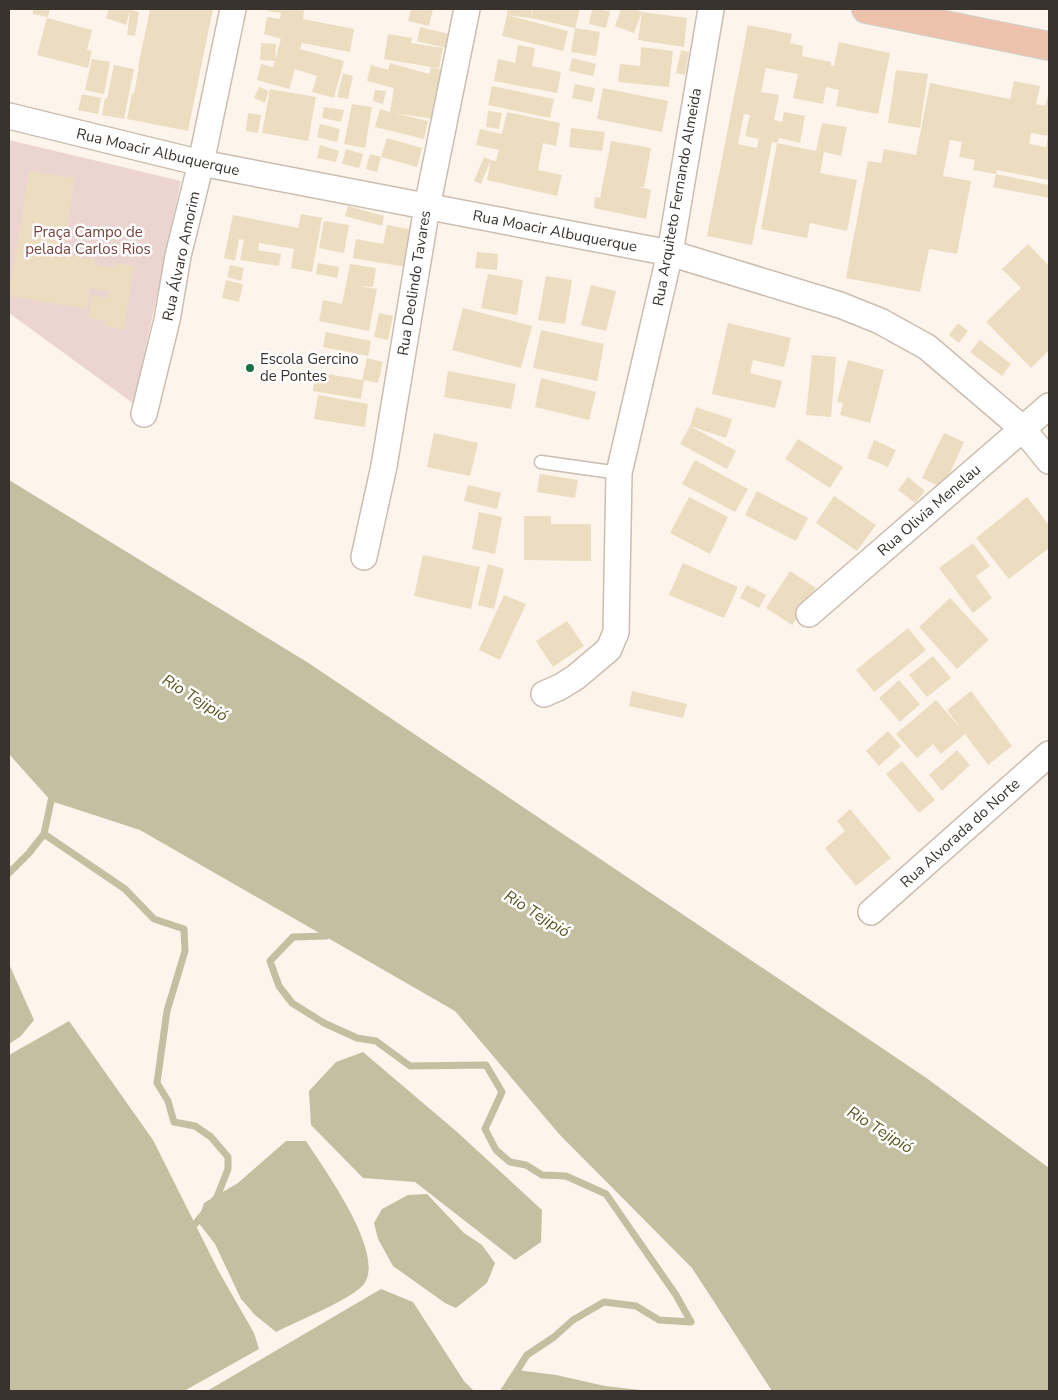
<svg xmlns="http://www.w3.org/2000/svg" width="1058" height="1400" viewBox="0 0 1058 1400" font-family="'Nunito Sans',sans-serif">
	<rect width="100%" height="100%" fill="#fdf4ec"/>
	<path fill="#ecd5d1" d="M9,140L181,181L134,404L9,313Z"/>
	<path fill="#c3bfa0" d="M9,480L307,662L925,1077L1049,1168V1391H772L692,1268L559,1134L455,1011L140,830L51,801L9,754Z
		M9,964L34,1020L21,1036L9,1044Z
		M69,1021L153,1140L218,1270L254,1333L259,1349L184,1391H9V1055Z
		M363,1052L456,1131L542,1210L541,1242L515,1260L415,1182L363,1178L311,1125L309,1091L336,1062Z
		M286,1141H306C324,1169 386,1253 364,1284C361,1288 356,1291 352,1294C328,1309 302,1319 276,1332L255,1315L241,1299L215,1244L198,1222L204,1203L238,1183Z
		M427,1194L464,1233L482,1245L495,1263L487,1283L456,1308L445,1303L393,1266L378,1239L374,1223L382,1209L408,1195Z
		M381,1289L413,1302L464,1381L474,1391H207Z
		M517,1370L556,1375L605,1386L649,1391H511L507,1385Z"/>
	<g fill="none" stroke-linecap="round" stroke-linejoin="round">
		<path stroke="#c3bfa0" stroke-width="7" d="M44,834L125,889L154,919L184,929L185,951L167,1011L157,1083L168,1101L174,1122L195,1126L211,1137L228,1157V1169L217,1197L213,1202
			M9,873L29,853L44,834L51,801
			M326,936L293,937L270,961L279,986L292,1003L324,1023L357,1038L376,1041L410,1066L486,1065L502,1092L485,1129L496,1150L510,1162L526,1165L542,1175L566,1176L606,1194L676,1295L691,1322L659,1320L636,1306L604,1302L573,1320L554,1337L527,1355L504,1391
			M190,1230L205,1212"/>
	</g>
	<path fill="#ecddc0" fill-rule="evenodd" d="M33,9H50L48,17L33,14Z
		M109,9H126L139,12L135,36L127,35L130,10L126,25L106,18Z
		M150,9H213L188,131L127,119L132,93L134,94L139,67H138Z
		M268,9H304L303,19L354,29L350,52L302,43L300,49L344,61L334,98L312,92L317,76L295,69L289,89L257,80L261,64L273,67L281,39L264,34L267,17L280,19L281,13L267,11Z
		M411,9H433L429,26L408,21Z
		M508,9H532L531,18L533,9H580L575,28L600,32L596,56L571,52L575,28L531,18L507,15Z
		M592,9L610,11L606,28L589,24Z
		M621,9H634L642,12L687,18L684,47L638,40L642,12L634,33L615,26Z
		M507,15L568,31L563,51L502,36Z
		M47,18L92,30L87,50L92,51L88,68L37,55Z
		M748,25L792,34L790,43L803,46L802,56L831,62V65L834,66L839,42L890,53L878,114L836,106L839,90L826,87L823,104L793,98L798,74L766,68L761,92L779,95L774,120L782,122L784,112L805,116L800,143L779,138L777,143L772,142L752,245L707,236ZM744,114L750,115L745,136L759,139L757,148L738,144Z
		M420,27L449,34L446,48L417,41Z
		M388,34L412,38L411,43L443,48L439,68L431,67L447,71L438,101L433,100L438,101L434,119L394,113L428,121L424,139L375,127L380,109L390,112L394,88L367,81L371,65L388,70L390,63L429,74L431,67L384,59Z
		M261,43L276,44L275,61L260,60Z
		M518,45L535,48L532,66L561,72L557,93L494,81L498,59L515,63Z
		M641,47L673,51L669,87L618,82L620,64L640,66Z
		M681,50L689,52L685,75L676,73Z
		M572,58L596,64L593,76L569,71Z
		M92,59L110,62L104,94L85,90Z
		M114,65L134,69L124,119L102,115L105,98L107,99Z
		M896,70L928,74L920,128L888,123Z
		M343,73L353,76L348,99L337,97Z
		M1014,81L1040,86L1036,104L1045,106L1049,91V180L997,170L996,174L973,170L975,160L959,157L962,142L950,140L943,176L971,181L957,254L929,249L920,292L846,278L868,161L881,163L884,149L916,155L930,83L1010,99ZM1031,133L1048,136L1046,147L1029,144Z
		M575,84L595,88L592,102L572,98Z
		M492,86L554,99L550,118L488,105Z
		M259,87L269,91L265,103L254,98Z
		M603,88L668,101L662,132L597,119Z
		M270,89L316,97L308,141L262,133Z
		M375,90L386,91L383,104L373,101Z
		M82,94L101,98L98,114L78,110Z
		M352,104L372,107L365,148L344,144Z
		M324,107L344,110L341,122L322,118Z
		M488,111L502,113L499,129L486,127Z
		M507,112L560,123L556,146L543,143L538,170L562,175L557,196L487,180L491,160L496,161L499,150L476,145L480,129L502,134Z
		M248,113L261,115L258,133L246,131Z
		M822,123L847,127L841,156L824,152L820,173L857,180L847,231L810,223L807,238L761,229L777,143L816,151Z
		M320,124L340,129L337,142L317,137Z
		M571,128L605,132L602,151L569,147Z
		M387,138L422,148L417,167L381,157Z
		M611,141L651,148L644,187L636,186L651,190L646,219L594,208L595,197L600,198Z
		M320,145L339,151L336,162L317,158Z
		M346,149L363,154L359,168L342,164Z
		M370,154L381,157L377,172L366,169Z
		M484,157L491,160L481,184L474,181Z
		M29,171L75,178L63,254L95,259L94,265L113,268L114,263L134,266L124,330L104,326L105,321L88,318L92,295L108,298L109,291L90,288L87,309L9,296Z
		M996,174L1049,185V198L993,187Z
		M348,206L384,216L382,226L345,216Z
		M301,214L322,218L312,272L291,268L294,249L259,243L258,250L281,254L279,266L240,260L244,240L239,239L235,261L224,258L233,215L298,228Z
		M324,221L349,225L344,253L319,248Z
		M387,225L413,230L406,267L353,258L356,239L383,244Z
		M1028,244L1049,266V350L1031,368L986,322L1021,288L1002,269Z
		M477,252L498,254L497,270L475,268Z
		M318,263L339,267L337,278L316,274Z
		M350,264L376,268L373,287L359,286L377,289L369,331L319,321L323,300L342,304Z
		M230,265L244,268L241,281L227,277Z
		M488,274L523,280L517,315L481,308Z
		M546,276L572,280L565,324L538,320Z
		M226,280L243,284L239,302L222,298Z
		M591,285L616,291L606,331L581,325Z
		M463,308L532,326L521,368L452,350Z
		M379,313L393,316L388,340L374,337Z
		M728,323L791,338L784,367L753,360L750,373L782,381L775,408L712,394Z
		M958,323L968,331L959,343L949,335Z
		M541,330L604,344L597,381L533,368Z
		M326,332L371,341L368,356L323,347Z
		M980,340L1011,364L1002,376L970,352Z
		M812,355L836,357L831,417L806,415Z
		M367,358L383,362L378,383L364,380L361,399L313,391L316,372L362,380Z
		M848,360L884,370L870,423L840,415L843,403L837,402Z
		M448,371L516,384L511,409L444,397Z
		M541,378L596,392L589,420L535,407Z
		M318,395L368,404L365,427L314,419Z
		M696,407L732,419L726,438L690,426L736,451L727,469L680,444L690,426Z
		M434,433L478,443L470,476L427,467Z
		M944,433L964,442L943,488L922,478Z
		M798,439L843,467L830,488L785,459Z
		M874,440L896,450L888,467L867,458Z
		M695,460L748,489L735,512L682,484Z
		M540,474L578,480L575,498L537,492Z
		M908,477L925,491L915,503L898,490Z
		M468,485L501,493L497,509L464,501Z
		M757,491L808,518L796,541L745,515Z
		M834,496L876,525L857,551L816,523Z
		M689,497L728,517L710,554L670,533Z
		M1027,497L1049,525V548L1009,579L976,538Z
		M479,512L502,517L495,554L472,549Z
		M524,516H551V524H591V561L524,560Z
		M973,543L990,566L976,576L992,598L973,613L939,568Z
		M423,555L480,567L471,609L414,596Z
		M683,563L738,587L724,618L669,595Z
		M488,564L504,569L494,609L478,605Z
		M790,571L816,588L792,625L766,608Z
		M747,585L766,595L759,608L740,598Z
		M504,595L526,604L500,660L479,650Z
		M950,598L989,640L957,669L919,627Z
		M567,621L584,646L553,667L536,641Z
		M908,628L926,650L874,692L856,670Z
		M933,656L951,678L927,697L909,675Z
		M899,680L920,704L900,722L879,698Z
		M632,691L687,704L683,718L629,706Z
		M971,691L1012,746L988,765L965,734L941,754L933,744L917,758L896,734L936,700L960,728L947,710Z
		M888,731L901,746L879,766L866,751Z
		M957,750L970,765L942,791L929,775Z
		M902,761L935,800L919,813L886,774Z
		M850,809L891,858L856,886L825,848L845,831L837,821Z"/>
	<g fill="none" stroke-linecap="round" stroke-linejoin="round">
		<g stroke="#cbbdaf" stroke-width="15">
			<path id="service" d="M541,462L619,473"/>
		</g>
		<g stroke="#cbbdaf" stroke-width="28">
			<path id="minor" d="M9,116L201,163L670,253L840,305L880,321L927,347L1022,428L1049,461
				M144,414L167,320L178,256L201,163L233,9
				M364,557L384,466L427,207L467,9
				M809,614L1049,406
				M544,694L560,687L576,677L609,649L616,632L619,473L670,253L711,9
				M871,912L1049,754"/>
		</g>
		<g stroke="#d3d2d1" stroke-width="30">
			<path id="primary" d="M866,9L1049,46"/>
		</g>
		<use href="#service" stroke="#fff" stroke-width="12"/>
		<use href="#minor" stroke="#fff" stroke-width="25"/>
		<use href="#primary" stroke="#ecc2ad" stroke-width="28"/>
	</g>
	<circle fill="#177145" stroke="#fff" stroke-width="2" cx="250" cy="368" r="5"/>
	<g text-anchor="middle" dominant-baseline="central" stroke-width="5" stroke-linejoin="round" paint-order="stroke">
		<g font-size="15" fill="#39332e" stroke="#fff">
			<text transform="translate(158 152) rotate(13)">Rua Moacir Albuquerque</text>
			<text transform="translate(677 197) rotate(-80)">Rua Arquiteto Fernando Almeida</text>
			<text transform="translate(555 231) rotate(11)">Rua Moacir Albuquerque</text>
			<text transform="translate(181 256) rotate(-78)">Rua Álvaro Amorim</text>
			<text transform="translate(414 283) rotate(-81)">Rua Deolindo Tavares</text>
			<text transform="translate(929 510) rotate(-41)">Rua Olivia Menelau</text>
			<text transform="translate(960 833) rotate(-42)">Rua Alvorada do Norte</text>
		</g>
		<g font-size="15" fill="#77433d" stroke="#fff">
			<text x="88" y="232">Praça Campo de<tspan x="88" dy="17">pelada Carlos Rios</tspan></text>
		</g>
		<g font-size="15" fill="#39332e" stroke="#fff" text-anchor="start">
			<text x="260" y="359">Escola Gercino<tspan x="260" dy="17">de Pontes</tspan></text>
		</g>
		<g font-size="16" font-style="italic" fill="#5c5521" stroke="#fff">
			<text transform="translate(195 698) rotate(32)">Rio Tejipió</text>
			<text transform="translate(537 914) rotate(32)">Rio Tejipió</text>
			<text transform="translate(880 1130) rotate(32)">Rio Tejipió</text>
		</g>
	</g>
	<rect width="1058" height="1400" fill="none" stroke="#39332e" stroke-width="20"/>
</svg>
